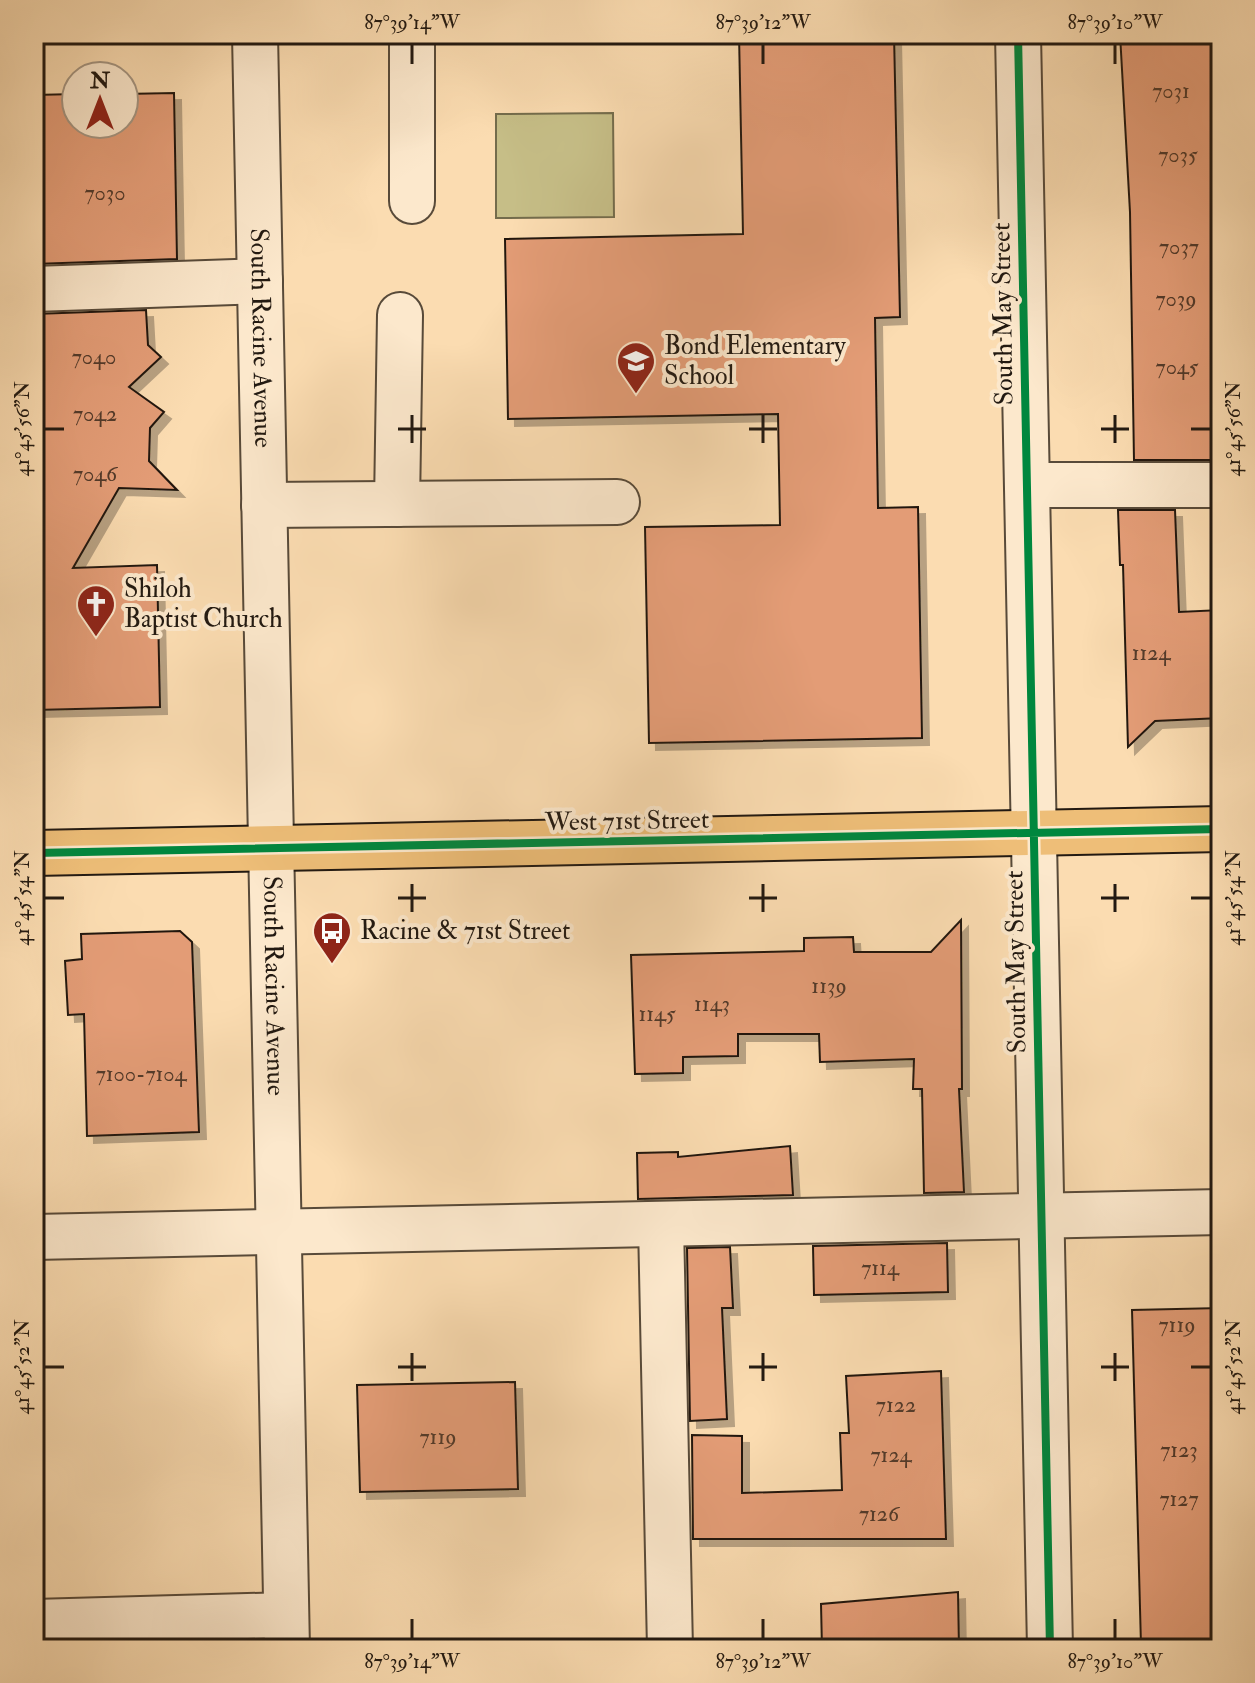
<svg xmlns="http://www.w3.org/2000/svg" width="1255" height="1683" viewBox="0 0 1255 1683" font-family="'IM FELL Double Pica',serif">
	<defs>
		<filter id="shadow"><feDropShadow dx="7" dy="7" stdDeviation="0" flood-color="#0004"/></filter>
	</defs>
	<rect width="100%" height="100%" fill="#fbdcb1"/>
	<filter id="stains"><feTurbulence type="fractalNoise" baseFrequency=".0025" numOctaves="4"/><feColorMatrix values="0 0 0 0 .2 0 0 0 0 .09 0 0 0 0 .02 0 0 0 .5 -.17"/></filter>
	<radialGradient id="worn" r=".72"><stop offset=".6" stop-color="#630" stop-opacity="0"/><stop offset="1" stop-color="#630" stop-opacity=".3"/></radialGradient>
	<path fill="#c6be87" stroke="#746c4c" stroke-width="2" d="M613,113L614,217L496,218V114Z"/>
	<path fill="#e39c76" stroke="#221911" stroke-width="2" filter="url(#shadow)" d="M739,34H894L900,317L875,318L878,508L918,507L922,738L649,743L645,527L780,525L778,414L508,419L505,239L743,234Z
		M1120,34H1221V460H1134L1130,212Z
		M174,93L177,259L34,264V95L76,94V124H124V94Z
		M146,310L148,345L161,357L129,387L164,412L150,428L149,461L177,490L119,488L73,568L157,565L160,707L34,710V314Z
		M1118,510H1175L1179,612L1221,610V718L1155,721L1128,747L1123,565H1120Z
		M961,920L962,1089H959L964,1192L924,1193L922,1089H913L914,1059L820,1062L819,1034H738V1056L683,1057V1073L635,1074L631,955L804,951V938L853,937L854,952H931Z
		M180,931L192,942L199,1132L87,1136L84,1014L68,1015L65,961L82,959L81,934Z
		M790,1146L793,1195L638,1199L637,1153L678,1152V1157Z
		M947,1243L948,1292L814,1295L813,1246Z
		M730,1247L733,1308H722L727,1419L690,1421L687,1248Z
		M1221,1308V1648L1141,1645L1132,1310Z
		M941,1371L946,1539H693L692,1435L742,1436V1493L842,1490L840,1433H849L846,1376Z
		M515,1382L518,1489L360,1492L357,1385Z
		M958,1592L959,1649H822L821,1604Z"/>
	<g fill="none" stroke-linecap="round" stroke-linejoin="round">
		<g stroke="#584a39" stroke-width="48">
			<g id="minor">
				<path id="s1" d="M255,34L287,1649"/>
				<path d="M412,34V201"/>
				<path d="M1018,34L1050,1649"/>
				<path d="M34,289L260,281"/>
				<path d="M1027,485H1221"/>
				<path d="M397,504L400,315"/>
				<path d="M264,505L617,502"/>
				<path d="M661,1224L670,1649"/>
				<path d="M34,1237L1221,1212"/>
				<path d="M34,1622L286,1615"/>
			</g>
		</g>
		<g stroke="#221911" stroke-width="48">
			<path id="major" d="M34,853L1221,829"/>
		</g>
		<use href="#minor" stroke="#fce8cc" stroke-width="44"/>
		<use href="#major" stroke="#eebe78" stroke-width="44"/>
		<g stroke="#fce8cc" stroke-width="13">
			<path id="cycleway" d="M1018,34L1050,1649
				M34,853L1221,829"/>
		</g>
		<use href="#cycleway" stroke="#00873e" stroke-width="8"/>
	</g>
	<path fill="none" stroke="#221911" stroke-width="3" d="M412,44V64M763,44V64M1115,44V64M412,415V443M763,415V443M1115,415V443M44,429H64M398,429H426M749,429H777M1101,429H1129M1191,429H1211M412,884V912M763,884V912M1115,884V912M44,898H64M398,898H426M749,898H777M1101,898H1129M1191,898H1211M412,1353V1381M763,1353V1381M1115,1353V1381M44,1367H64M398,1367H426M749,1367H777M1101,1367H1129M1191,1367H1211M412,1619V1639M763,1619V1639M1115,1619V1639"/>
	<defs>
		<g id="school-pin" transform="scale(2)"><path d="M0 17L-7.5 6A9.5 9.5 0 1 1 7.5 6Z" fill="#8f2418" stroke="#fce8cc"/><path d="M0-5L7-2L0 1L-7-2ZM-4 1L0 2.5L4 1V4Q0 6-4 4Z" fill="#fff"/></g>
		<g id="church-pin" transform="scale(2)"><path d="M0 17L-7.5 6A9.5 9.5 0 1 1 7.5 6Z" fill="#8f2418" stroke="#fce8cc"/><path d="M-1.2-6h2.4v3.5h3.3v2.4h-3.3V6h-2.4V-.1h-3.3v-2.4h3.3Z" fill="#fff"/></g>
		<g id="bus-pin" transform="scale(2)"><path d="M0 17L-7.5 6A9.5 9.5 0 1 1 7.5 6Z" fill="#8f2418" stroke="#fce8cc"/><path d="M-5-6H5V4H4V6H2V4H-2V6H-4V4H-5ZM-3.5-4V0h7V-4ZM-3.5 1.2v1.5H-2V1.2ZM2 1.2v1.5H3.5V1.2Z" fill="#fff"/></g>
	</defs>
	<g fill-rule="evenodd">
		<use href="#school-pin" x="636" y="361"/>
		<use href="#church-pin" x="96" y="604"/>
		<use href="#bus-pin" x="332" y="931"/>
	</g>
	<g text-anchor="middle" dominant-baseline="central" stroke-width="8" stroke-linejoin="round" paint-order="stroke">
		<g font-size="22" fill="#523a2a">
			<text x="1171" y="91">7031</text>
			<text x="1178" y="155">7035</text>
			<text x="105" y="193">7030</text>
			<text x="1179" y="247">7037</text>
			<text x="1176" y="299">7039</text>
			<text x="94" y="357">7040</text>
			<text x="1177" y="367">7045</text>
			<text x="95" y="414">7042</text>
			<text x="95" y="474">7046</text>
			<text x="1151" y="653">1124</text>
			<text x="829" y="986">1139</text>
			<text x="712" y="1004">1143</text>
			<text x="657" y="1014">1145</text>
			<text x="141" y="1074">7100-7104</text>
			<text x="880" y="1268">7114</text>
			<text x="1177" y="1325">7119</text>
			<text x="896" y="1405">7122</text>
			<text x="438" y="1437">7119</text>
			<text x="1179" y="1450">7123</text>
			<text x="891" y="1455">7124</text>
			<text x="1179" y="1499">7127</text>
			<text x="879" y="1514">7126</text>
		</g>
		<g font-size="26" fill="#221911" stroke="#fce8cc">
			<text transform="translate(1003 314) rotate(-91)">South May Street</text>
			<text stroke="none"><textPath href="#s1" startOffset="304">South Racine Avenue</textPath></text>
			<text transform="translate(627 821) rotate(-1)">West 71st Street</text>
			<text transform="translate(1016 962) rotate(-91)">South May Street</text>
			<text stroke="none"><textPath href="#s1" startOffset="952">South Racine Avenue</textPath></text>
		</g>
		<g font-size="26" fill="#221911" stroke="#fce8cc" text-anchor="start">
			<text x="664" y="346">Bond Elementary<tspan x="664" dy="30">School</tspan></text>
			<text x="124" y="589">Shiloh<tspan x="124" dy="30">Baptist Church</tspan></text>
			<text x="360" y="931">Racine &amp; 71st Street</text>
		</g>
	</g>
	<rect width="1255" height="1683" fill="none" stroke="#fbdcb1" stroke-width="88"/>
	<g transform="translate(100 100)"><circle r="38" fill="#fce8cc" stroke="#a59581" stroke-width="2"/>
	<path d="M0-6L14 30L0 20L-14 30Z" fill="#8f2418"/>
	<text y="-12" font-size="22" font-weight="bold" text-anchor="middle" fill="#221911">N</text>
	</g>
	<rect x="44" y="44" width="1167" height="1595" fill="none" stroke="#221911" stroke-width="3"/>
	<g font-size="20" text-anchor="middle" fill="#221911">
		<text x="412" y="29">87°39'14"W</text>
		<text x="763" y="29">87°39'12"W</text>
		<text x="1115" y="29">87°39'10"W</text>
		<text transform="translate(22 429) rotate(-90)" y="7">41°45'56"N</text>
		<text transform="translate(1233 429) rotate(-90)" y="7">41°45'56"N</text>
		<text transform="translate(22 898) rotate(-90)" y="7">41°45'54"N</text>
		<text transform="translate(1233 898) rotate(-90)" y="7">41°45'54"N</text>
		<text transform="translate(22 1367) rotate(-90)" y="7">41°45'52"N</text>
		<text transform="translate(1233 1367) rotate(-90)" y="7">41°45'52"N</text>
		<text x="412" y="1668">87°39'14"W</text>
		<text x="763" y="1668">87°39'12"W</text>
		<text x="1115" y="1668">87°39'10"W</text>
	</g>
	<rect width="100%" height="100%" filter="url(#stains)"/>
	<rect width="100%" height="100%" fill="url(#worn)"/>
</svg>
